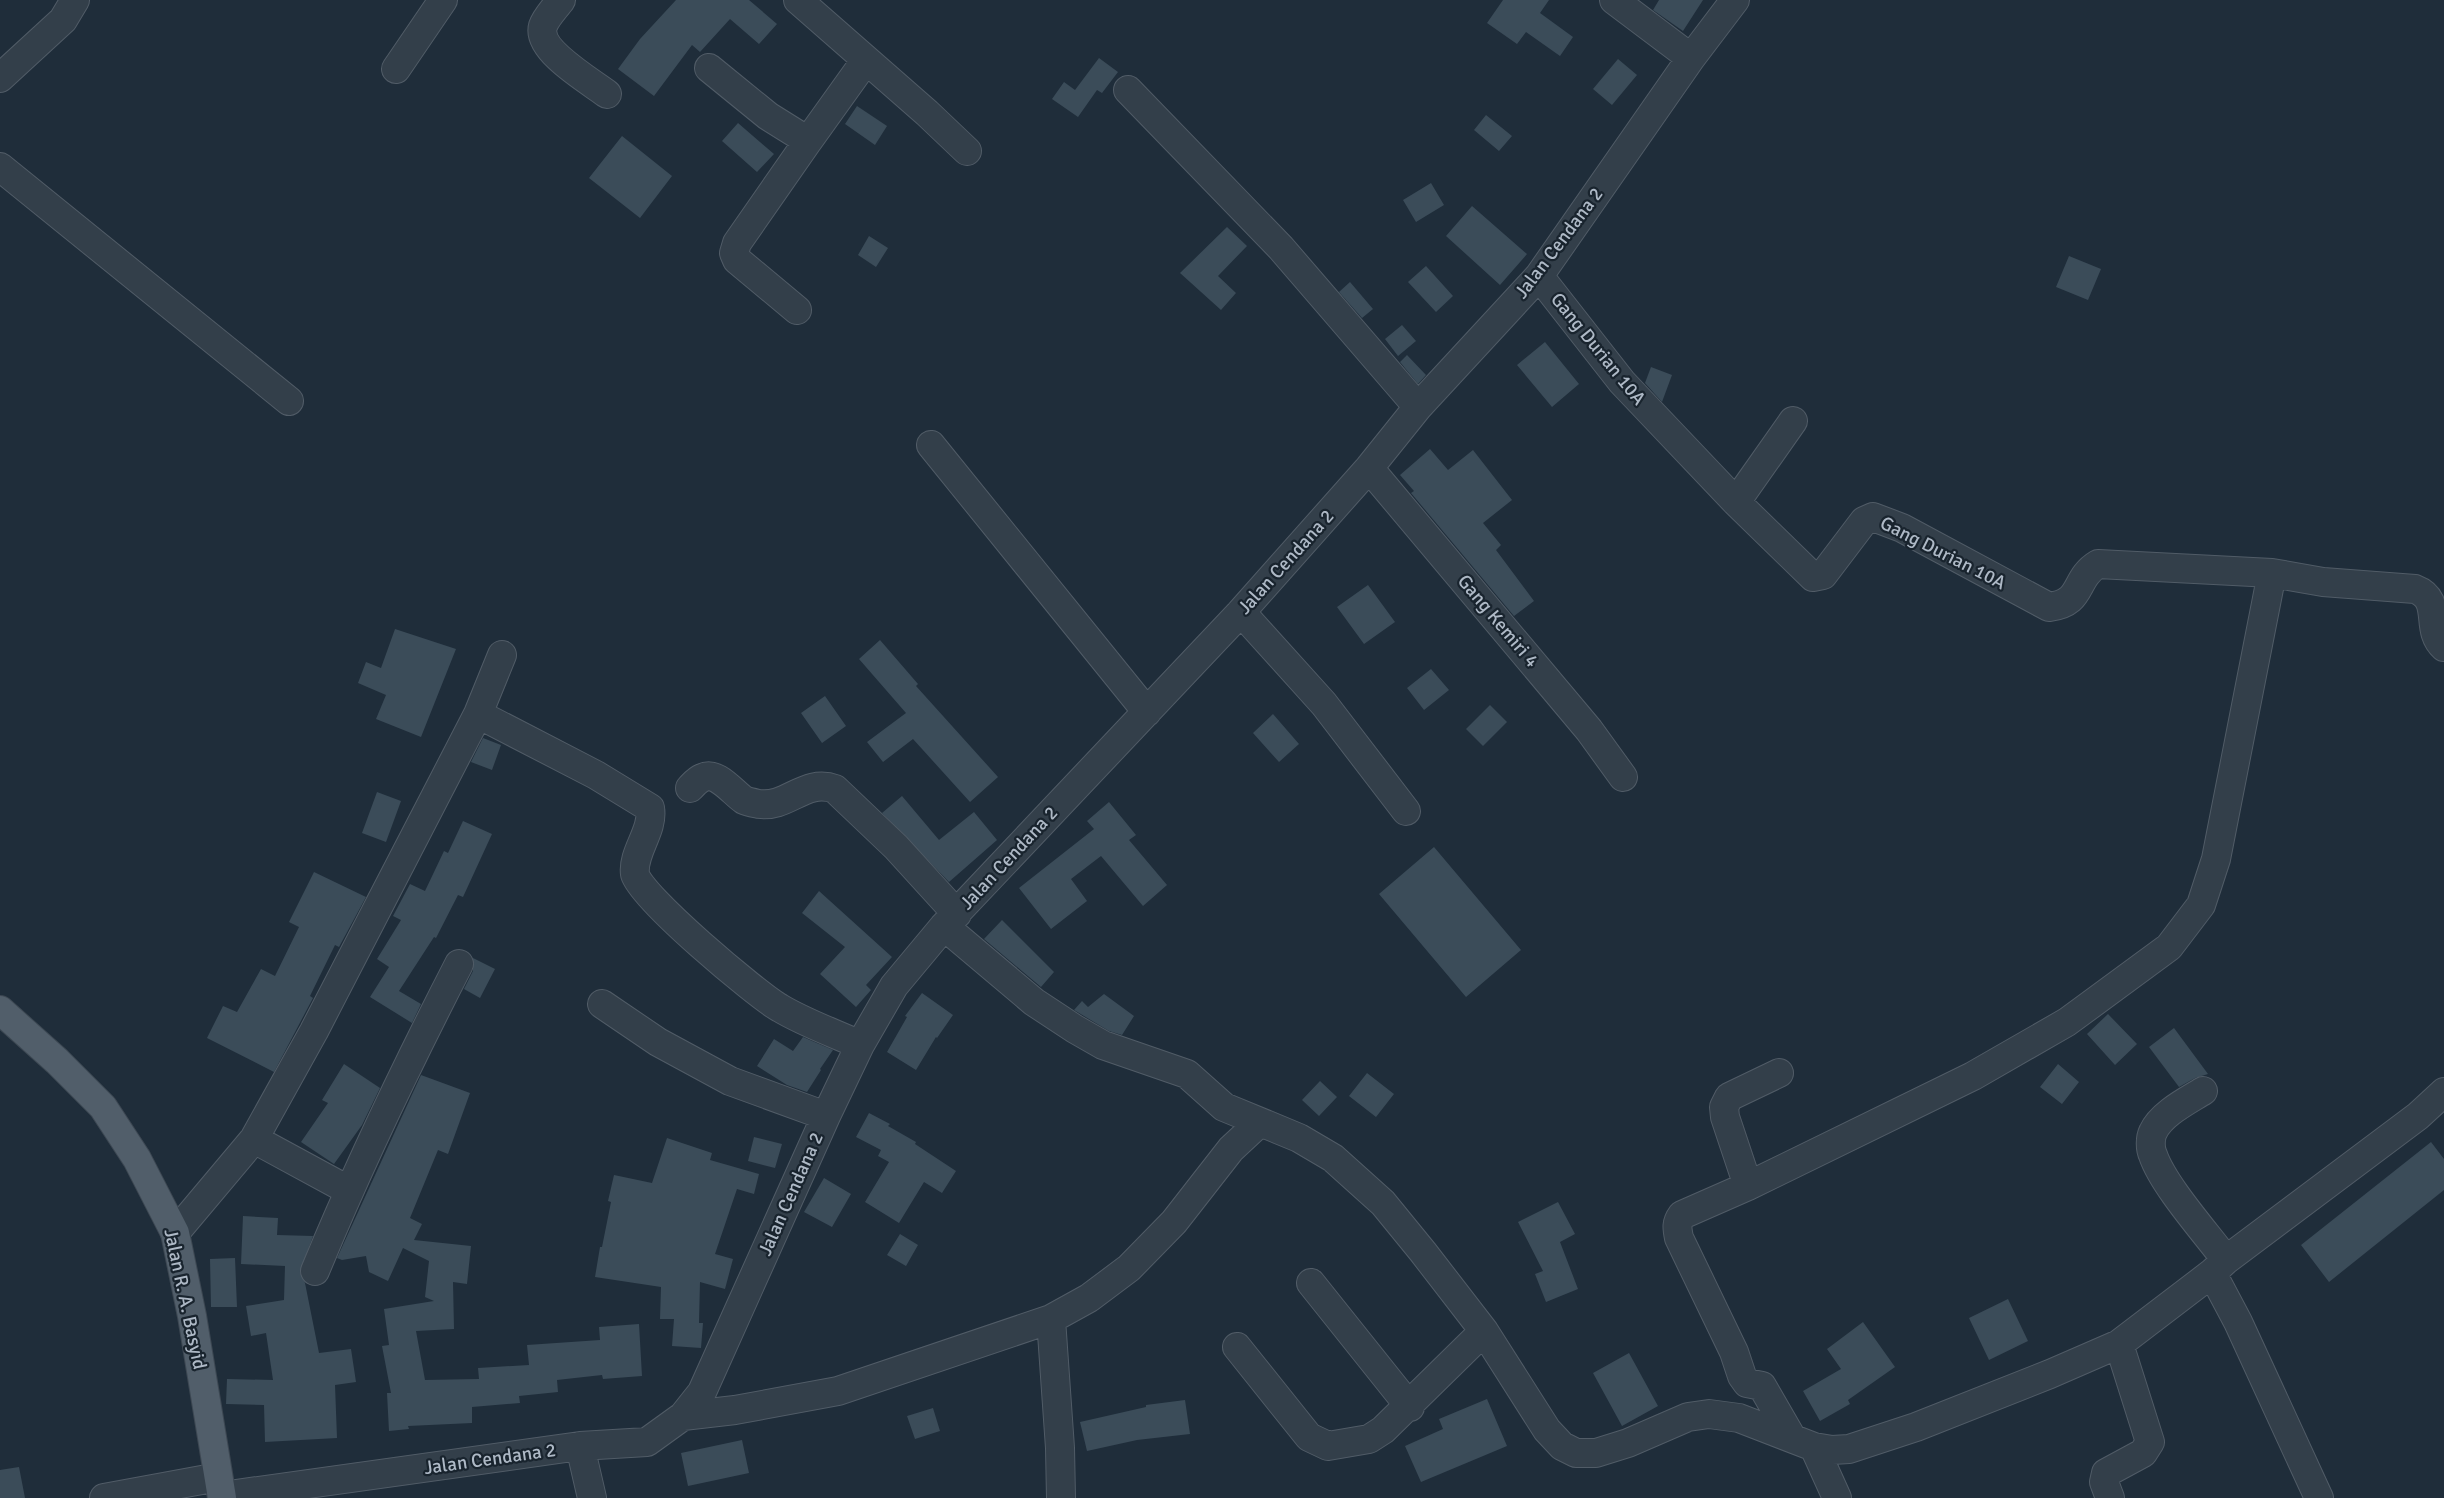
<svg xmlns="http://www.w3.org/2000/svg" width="2444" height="1498" viewBox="0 0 2444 1498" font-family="Signika,sans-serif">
	<rect width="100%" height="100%" fill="#1f2d3a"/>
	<path fill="#3b4c59" d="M676,0H749L777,24L759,44L730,19L700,52L692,45L654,96L618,69L640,39Z
		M1503,0H1549L1540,13L1573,37L1560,56L1526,32L1517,44L1487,23Z
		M1659,0H1703L1683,31L1653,10Z
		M1099,58L1118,72L1102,93L1097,90L1078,117L1052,99L1064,82L1075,90Z
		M1618,59L1637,75L1612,105L1593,89Z
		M857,106L887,126L875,145L845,124Z
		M1486,115L1512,136L1499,151L1474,130Z
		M738,123L774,154L757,172L722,141Z
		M622,136L672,176L640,218L589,178Z
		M1431,183L1444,205L1416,222L1403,200Z
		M1472,206L1527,254L1500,285L1446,236Z
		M1227,227L1247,246L1218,276L1236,293L1221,310L1180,273Z
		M869,236L888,248L876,267L858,255Z
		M2069,256L2101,269L2088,300L2056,287Z
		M1426,266L1453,296L1436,312L1408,282Z
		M1350,282L1373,309L1362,318L1339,292Z
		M1402,325L1416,341L1398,356L1385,339Z
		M1545,342L1579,384L1552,407L1517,365Z
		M1407,355L1426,375L1418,384L1400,362Z
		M1651,367L1672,375L1662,402L1645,383Z
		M1430,449L1448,470L1473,450L1512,500L1483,523L1501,545L1496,550L1534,601L1514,616L1411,493L1414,491L1400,475Z
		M1368,585L1395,622L1364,644L1337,607Z
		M395,629L456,649L421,737L376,719L386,695L358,683L366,662L381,668Z
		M880,640L918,684L916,686L998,777L970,802L913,739L883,762L867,742L906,713L859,659Z
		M1431,669L1449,690L1424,710L1407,688Z
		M825,696L846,726L822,743L801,713Z
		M1490,705L1507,722L1483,746L1466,729Z
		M1273,714L1299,744L1279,762L1253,733Z
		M483,738L501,745L492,770L471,762Z
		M377,792L401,801L386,842L362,833Z
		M902,796L939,840L974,812L997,840L949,882L882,813Z
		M1109,802L1136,835L1129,840L1167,885L1143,906L1101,856L1071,879L1087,901L1051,929L1019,888L1094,829L1087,821Z
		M463,821L492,834L463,897L458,895L436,938L434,937L399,991L421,1004L412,1023L370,997L389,967L377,959L401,920L393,916L410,884L425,891L444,851L448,853Z
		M1434,847L1521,950L1466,997L1379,894Z
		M314,872L366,897L339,947L335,945L310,996L313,998L274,1072L207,1038L223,1006L237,1012L261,969L275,976L299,927L289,922Z
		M819,891L892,957L866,985L871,990L856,1007L820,974L845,947L802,913Z
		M1002,920L1054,972L1041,987L984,939Z
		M473,958L495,969L480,998L464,989L473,971Z
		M922,993L953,1015L937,1038L936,1037L916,1070L887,1052L907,1017L905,1016Z
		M1104,994L1134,1016L1122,1035L1109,1031L1074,1010L1082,1001L1088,1007Z
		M2108,1014L2137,1044L2115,1065L2087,1034Z
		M2174,1028L2208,1074L2195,1078L2179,1087L2149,1047Z
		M803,1037L833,1050L820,1069L821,1070L807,1092L787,1085L757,1066L774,1039L793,1051Z
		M344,1064L380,1088L362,1125L334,1164L301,1142L328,1103L322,1100Z
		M2058,1064L2079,1082L2062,1104L2040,1087Z
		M1367,1073L1394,1094L1376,1117L1349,1096Z
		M421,1075L470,1093L448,1154L438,1150L410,1218L422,1224L414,1240L471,1246L467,1284L453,1282L454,1329L416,1331L425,1380L479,1379L478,1368L529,1365L527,1345L600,1340L599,1327L639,1324L642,1376L603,1379L602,1375L557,1380L558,1392L519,1396L520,1403L472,1407V1423L408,1426L409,1429L389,1431L387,1393H391L382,1346L389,1345L384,1309L434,1301L425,1297L429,1261L403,1248L388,1281L369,1272L366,1256L342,1260L337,1258Z
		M1320,1081L1337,1097L1319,1116L1302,1100Z
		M869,1113L890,1124L888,1126L916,1142L915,1144L956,1171L942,1193L924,1182L899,1223L865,1202L889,1162L878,1156L881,1150L856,1137Z
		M754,1137L782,1144L775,1168L748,1161Z
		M667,1138L712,1153L710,1160L759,1174L754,1194L737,1189L715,1254L733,1259L725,1289L700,1282L699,1323H703L701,1348L672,1346L674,1319H660L661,1287L595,1277L600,1247H602L611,1202L608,1201L614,1175L652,1183Z
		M2431,1142L2444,1159V1190L2329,1282L2301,1245Z
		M824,1178L851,1194L832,1227L804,1212Z
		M1558,1202L1575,1234L1560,1242L1578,1289L1546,1302L1535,1274L1543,1271L1518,1222Z
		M243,1216L278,1218L277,1235L313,1236L300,1272L305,1283L319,1353L351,1349L356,1382L335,1385L337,1438L265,1442L264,1405L226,1404L227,1379L273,1380L266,1333L251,1336L246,1306L284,1300L285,1266L241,1264Z
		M900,1234L918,1245L906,1266L887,1255Z
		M235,1258L237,1307H211L210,1259Z
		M2008,1299L2028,1341L1989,1360L1969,1318Z
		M1863,1322L1895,1367L1848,1400L1850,1404L1820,1421L1803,1391L1841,1369L1827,1349Z
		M1629,1353L1658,1406L1622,1426L1593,1373Z
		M1487,1399L1507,1446L1421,1482L1405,1446L1443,1429L1439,1419Z
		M1185,1400L1190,1434L1137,1440L1087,1451L1080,1422L1146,1407V1405Z
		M933,1408L940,1431L915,1439L907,1416Z
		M742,1440L749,1473L688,1486L681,1453Z
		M19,1467L25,1498H0V1470Z"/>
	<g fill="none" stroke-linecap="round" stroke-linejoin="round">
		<g stroke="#515c67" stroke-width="30">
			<path id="minor" d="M561,0C556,7 546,17 543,26C536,50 590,81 607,94
				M798,0L927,113L967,151
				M1614,0L1691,58
				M709,68L768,116L808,141L866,60
				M396,69L443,0
				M0,78L63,20L75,0
				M1128,90L1281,248L1418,407
				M0,167L289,401
				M1539,276L1622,382L1736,502L1813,577L1823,575L1864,521L1873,517L1902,528L2049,607C2084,603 2073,579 2098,564L2272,573L2323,582L2415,589C2444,600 2424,629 2444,647
				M797,310L737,260L734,253L737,243L808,141
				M931,445L1147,712
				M1369,468L1589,730L1623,777
				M1736,502L1793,421
				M1241,612L1324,704L1406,811
				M478,714L596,775L650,808C654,831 632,852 635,874C637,894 758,996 780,1008C805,1023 834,1033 860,1045
				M690,788C693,785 697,780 702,778C717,770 733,793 744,800C748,802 754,803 759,804C788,808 805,778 835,789L896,847L957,914
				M944,926L1034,1002L1075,1029L1103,1045L1187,1074L1224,1107L1299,1138L1333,1158L1383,1203L1423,1252L1484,1331L1547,1430L1562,1446L1576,1453H1596L1628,1443L1688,1417L1709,1414L1739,1418L1814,1447L1832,1450L1849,1449L1916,1427L2050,1374L2119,1344L2212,1273L2226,1260L2418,1116L2444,1092
				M602,1004L658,1042L730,1081L826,1116
				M1779,1073L1729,1097L1724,1107L1725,1117L1748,1186L1973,1076L2067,1022L2169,947L2201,905L2216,859L2272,573
				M2203,1091C2187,1101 2161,1114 2153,1132C2150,1138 2150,1149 2153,1155C2163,1185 2206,1233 2226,1260
				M254,1139L348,1190
				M1748,1186L1682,1215C1676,1223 1677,1228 1679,1238L1734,1352L1742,1376L1747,1383L1762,1386L1792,1438
				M175,1233L254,1139L314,1031L478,714L502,655
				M315,1271C358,1167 407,1065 459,964
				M2212,1273L2238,1322L2319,1498
				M1311,1283L1410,1407
				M1051,1319L1060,1448L1061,1498
				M1237,1347L1309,1437L1328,1446L1369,1439L1383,1430L1484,1331
				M683,1416L735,1410L838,1391L1051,1319L1089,1298L1129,1268L1174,1222L1231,1149L1260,1122
				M580,1446L592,1498
				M1814,1447L1837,1498
				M222,1496L580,1446L647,1442L683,1416L702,1392L826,1116L860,1045L894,986L944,926L1241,612L1369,468L1418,407L1539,276L1691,58L1735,0
				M104,1498L218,1477
				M2110,1498L2104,1482L2106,1473L2143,1453L2150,1442L2119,1344"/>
		</g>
		<g stroke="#3d4853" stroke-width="30">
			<path id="major" d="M0,1010L57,1061L103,1107L137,1159L175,1233L192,1316L222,1498"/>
		</g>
		<use href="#minor" stroke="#333f4a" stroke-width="28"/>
		<use href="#major" stroke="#515e6a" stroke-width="28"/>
	</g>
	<g text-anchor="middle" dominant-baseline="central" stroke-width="4.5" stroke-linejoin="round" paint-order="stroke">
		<g font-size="19" fill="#aeb9c6" stroke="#19242e">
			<text transform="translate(1559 243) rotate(-53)">Jalan Cendana 2</text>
			<text transform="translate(1598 349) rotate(51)">Gang Durian 10A</text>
			<text transform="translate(1943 553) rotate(27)">Gang Durian 10A</text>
			<text transform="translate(1286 562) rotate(-48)">Jalan Cendana 2</text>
			<text transform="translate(1498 621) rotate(50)">Gang Kemiri 4</text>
			<text transform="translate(1009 858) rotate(-47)">Jalan Cendana 2</text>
			<text transform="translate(791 1194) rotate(-66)">Jalan Cendana 2</text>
			<text transform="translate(185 1299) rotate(78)">Jalan R. A. Basyid</text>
			<text transform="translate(490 1459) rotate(-8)">Jalan Cendana 2</text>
		</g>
	</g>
</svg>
